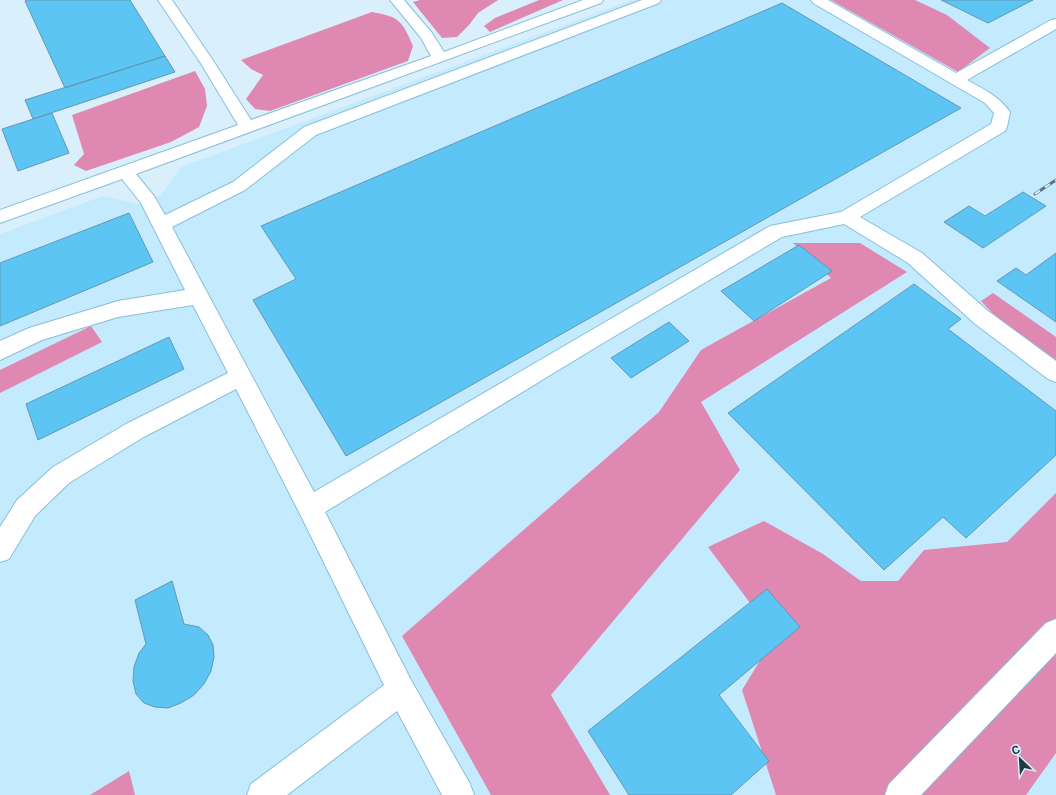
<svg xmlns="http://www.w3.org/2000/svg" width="1056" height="795" viewBox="0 0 1056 795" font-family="Inter,sans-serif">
	<rect width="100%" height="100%" fill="#d9effb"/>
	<path fill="#c4eafe" d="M632,0H1056V795H0V234L103,196L139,204L160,196L181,167Z"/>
	<path fill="#df88b2" d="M420,0H498L478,13L469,25L457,37L442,38L413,2Z
		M539,0H563L490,32L484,26L495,18Z
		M831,0H915L947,15L990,48L958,72Z
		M372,12C399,17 402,20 413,46L408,61L270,111L255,109L246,99L263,75L251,69L241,60Z
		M195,71L205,89L207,106L199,127L171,142L86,171L74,165L84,154L72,115Z
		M793,243H860L907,272L701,402L740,470L551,695L610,795H491L402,636L659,412L701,350L831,278Z
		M993,293L1056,337V360L999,320L981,301Z
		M91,326L102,342L0,393V370Z
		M1056,493V753L1026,795H776L742,690L775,636L708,547L764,521L823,554L861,581H898L924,550L1007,542Z
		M129,771L135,795H90Z"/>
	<path fill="#5dc5f4" stroke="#6298b2" d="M27,0H130L165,56L65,88L25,1Z
		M941,0H1033L988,23Z
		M782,3L961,108L346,456L253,300L296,279L261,226Z
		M165,56L175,72L33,119L25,100Z
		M52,113L69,153L18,171L2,129Z
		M1023,192L1046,206L983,248L944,222L969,206L985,216Z
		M129,213L153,262L0,326V263Z
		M799,245L832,271L754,321L721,291Z
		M1056,253V322L997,281L1016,268L1026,275Z
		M914,284L961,319L948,329L1056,411V455L966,538L943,517L884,570L728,413Z
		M669,322L689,341L631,378L611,358Z
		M169,337L184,369L38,440L26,404Z
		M172,581L184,624L199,627L208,635L213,645L214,657L211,671L204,684L194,695L181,703L168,708L155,707L144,703L136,694L133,681L134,667L139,653L146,644L135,600Z
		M767,589L800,627L719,695L769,761L731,795H629L588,731Z"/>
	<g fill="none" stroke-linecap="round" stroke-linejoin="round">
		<g stroke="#87bfda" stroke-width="2">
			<path id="minor" d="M158,0H172L214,62L251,120L431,56L421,38L390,0H404L432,33L444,52L583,0H603L601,3L136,174L154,196L165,215L233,182L304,127L642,0H661L659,3L316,135L245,190L172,227L314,492L770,226L841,212L991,124L994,113L985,103L813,3L811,0H828L956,73L1051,20L1056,19V29L967,80C983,89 999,96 1010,112L1007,127L1005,131L860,217L922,253L988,311L1056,361V382L1048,379L974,323L908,263L844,224L782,237L598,346L325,512L411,680L470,784L474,795H442L397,711L287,795H247L251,784L384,685L301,516L236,389L142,438L69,483L35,516L9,559L0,562V527L17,500L53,467L126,424L228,373L193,305L118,317L42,340L0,360V341L29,328L118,301L185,290L141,203L122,179L0,223V210L238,125L200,62Z
				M1056,619V653L921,795H885L889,784L1046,623Z"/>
		</g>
		<use href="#minor" fill="#fff" fill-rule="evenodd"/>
		<g stroke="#5e7480" stroke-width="3">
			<path id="rail" d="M1035,194L1056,180"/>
		</g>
		<use href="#rail" stroke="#d9effb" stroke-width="2" stroke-dasharray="6" stroke-linecap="butt"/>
	</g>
	<g transform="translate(1020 759) rotate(335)" stroke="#d9effb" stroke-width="3" paint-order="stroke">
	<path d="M0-3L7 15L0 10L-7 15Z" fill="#223944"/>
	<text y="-6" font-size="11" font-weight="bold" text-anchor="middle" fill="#223944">С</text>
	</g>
</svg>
